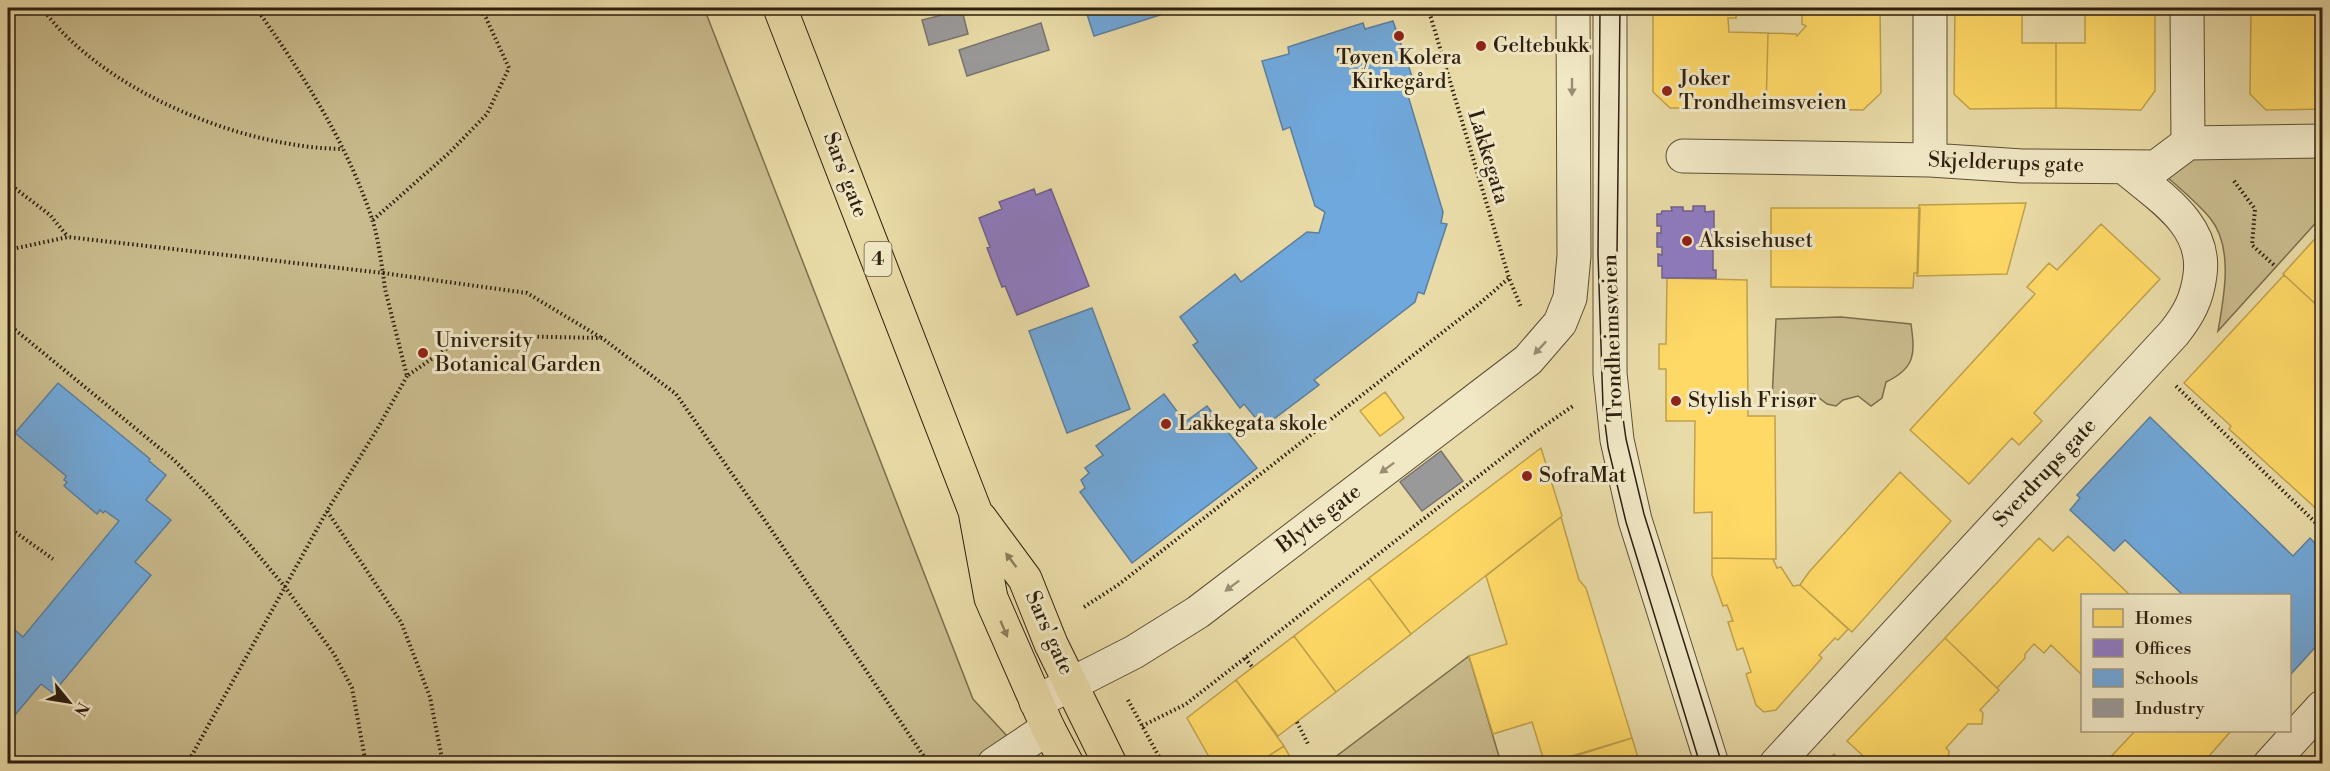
<svg xmlns="http://www.w3.org/2000/svg" width="2330" height="771" viewBox="0 0 2330 771" font-family="'Libre Bodoni',serif">
	<rect width="100%" height="100%" fill="#e9dba7"/>
	<filter id="stains"><feTurbulence type="fractalNoise" baseFrequency=".00333" numOctaves="4"/><feColorMatrix values="0 0 0 0 .2 0 0 0 0 .09 0 0 0 0 .02 0 0 0 .5 -.17"/></filter>
	<radialGradient id="worn" r=".72"><stop offset=".6" stop-color="#630" stop-opacity="0"/><stop offset="1" stop-color="#630" stop-opacity=".3"/></radialGradient>
	<path fill="#c9bb8d" stroke="#7c6d4e" stroke-width="1.5" d="M8,8H704L973,699L1007,736L1023,763H8Z
		M2322,141V216L2218,331C2224,297 2234,247 2210,218C2194,199 2173,183 2156,167L2188,143Z
		M1841,317L1911,324C1915,353 1916,368 1886,382L1882,398L1871,406L1858,396L1843,400L1836,406L1827,404L1814,394L1772,399L1776,319Z
		M1469,656L1501,763L1337,764L1334,758Z"/>
	<path fill="#ffd966" stroke="#c0a14c" stroke-width="1.5" d="M1653,8H1737L1736,18H1728L1729,32L1768,33L1766,108H1670L1653,92Z
		M1802,8H1880L1881,93L1863,110L1766,108L1768,33L1796,34L1797,36L1806,26L1802,24Z
		M1955,8H2022V43H2056V108L1970,109L1954,94Z
		M2085,8H2155V91L2141,110L2056,108V43H2085Z
		M2251,8H2322V109L2266,110L2250,94Z
		M2026,203L2007,274L1917,276L1919,205Z
		M1771,208H1920L1918,273H1914L1913,288L1771,287Z
		M2101,224L2160,279L2034,413L2042,421L2019,445L2012,438L1969,484L1910,430L2035,294L2027,287L2049,263L2057,270Z
		M2322,231V310L2283,274Z
		M2284,275L2322,310V514L2229,429L2231,426L2184,383Z
		M1667,278L1747,280L1748,416H1775L1776,559L1712,558V512L1694,513L1695,421H1666V369H1659V344H1666Z
		M1385,392L1404,418L1380,436L1360,411Z
		M1541,448L1562,516L1411,634L1369,578Z
		M1900,472L1951,521L1852,632L1800,585L1809,572Z
		M1561,517L1579,580L1586,588L1632,738L1545,764L1532,722L1493,734L1469,656L1507,644L1486,576Z
		M2068,536L2131,596H2082V675L2051,645L2044,653L2034,644L2025,654V658L1997,688L1945,638L2039,538L2053,551Z
		M1712,558L1773,559L1777,568L1781,567L1793,586L1800,585L1848,629L1838,640L1835,638L1819,655L1822,658L1776,710L1764,712L1756,705L1746,674L1751,672L1743,648L1737,650L1728,622L1733,621L1727,605L1723,606L1712,575Z
		M1369,578L1411,634L1336,692L1294,636Z
		M1294,636L1336,692L1278,736L1236,680Z
		M1945,638L1999,690L1980,710L1983,713L1982,724H1968L1946,748L1949,751L1948,762L1872,764L1847,741Z
		M1236,680L1284,746L1256,764H1213L1187,718Z
		M2136,730H2232L2202,764H2104Z
		M1632,738L1640,764H1550Z
		M1284,746L1294,764H1256Z
		M1834,754L1844,764H1825Z"/>
	<path fill="#8e7cc3" stroke="#71608d" stroke-width="1.5" d="M1034,189L1036,195L1051,189L1089,286L1017,315L1005,286L1002,287L987,248L990,247L979,218L1002,209L999,202Z
		M1693,206H1705V212L1714,211V236H1717V248H1713V270H1716V278H1662V266H1658V254L1662,255V247H1657V233H1661V226H1657V214H1661L1662,211H1672L1671,207H1683V211H1693Z"/>
	<path fill="#6fa8dc" stroke="#5c7f9e" stroke-width="1.5" d="M1085,8H1182L1094,36Z
		M1393,21L1415,85L1406,89L1443,212L1441,223L1447,224L1424,294L1418,292L1415,302L1314,380L1319,385L1263,427L1244,404L1240,408L1193,345L1198,342L1180,317L1235,274L1241,282L1307,232L1319,233L1325,212L1315,206L1290,127L1283,130L1262,61L1289,54L1288,47L1363,23L1365,29Z
		M1092,308L1130,409L1067,433L1029,331Z
		M58,383L150,459L149,461L166,475L146,500L171,520L135,562L151,575L53,693L41,684L15,715L8,709V616L13,621L10,626L23,637L119,521L105,511L103,513L100,510L97,514L64,486L67,482L64,480L66,476L15,433Z
		M1164,394L1185,422L1207,406L1257,468L1132,563L1080,492L1085,488L1081,480L1089,473L1085,468L1103,455L1096,446Z
		M2150,417L2293,556L2310,538L2322,550V640L2290,675V596H2184L2125,540L2114,551L2070,510L2080,498L2077,495Z"/>
	<path fill="#999" stroke="#797470" stroke-width="1.5" d="M962,10L968,34L929,45L922,20Z
		M1041,23L1049,50L967,76L959,50Z
		M1441,451L1463,481L1422,511L1400,482Z"/>
	<g fill="none" stroke-linecap="round" stroke-linejoin="round">
		<g stroke="#5d4e35" stroke-width="35">
			<path id="minor" d="M1610,8V373L1617,440L1635,520L1712,764
				M1930,8V160
				M2187,8L2188,143
				M1683,156L1930,160L2022,166L2156,167L2188,143L2322,141
				M1036,702L1134,652L1198,612L1528,360L1560,323L1570,298L1574,256L1573,8
				M994,764L1048,728
				M1776,764L2174,333C2189,314 2197,299 2200,275C2207,224 2158,196 2124,167
				M2270,764L2322,707"/>
		</g>
		<g stroke="#2e1f0f" stroke-width="35">
			<path id="major" d="M780,8L975,511L991,598L1048,728L1067,764
				M980,518L1025,579L1051,644L1110,764"/>
		</g>
		<path stroke="#2e1f0f" stroke-width="4" stroke-dasharray="1.5 3" stroke-linecap="butt" d="M42,8C102,91 242,148 343,149
			M256,8C302,73 347,143 372,219C378,237 380,256 383,273L527,293L600,337
			M1428,8L1509,278L1521,307
			M2234,181L2255,209L2252,245L2276,267
			M8,183L50,215L68,237
			M373,220L449,153L487,114L509,68L486,18L478,8
			M8,250L68,237L383,273L385,289L407,376L453,344L506,336L602,338L676,394L768,525L929,764
			M8,324L174,460L209,496L285,587L334,654L352,688L366,764
			M407,376L379,426L327,511L401,622L430,697L443,764
			M2176,386L2322,529
			M8,527L53,559
			M1084,607L1118,585L1479,304L1509,278
			M1245,658L1253,668
			M1128,700L1163,764
			M1297,722L1308,744
			M1142,726L1186,704L1534,433L1573,406
			M190,758L201,764
			M187,764L327,511"/>
		<use href="#minor" stroke="#f1e8c6" stroke-width="33"/>
		<use href="#major" stroke="#e9dba7" stroke-width="33"/>
		<path stroke="#2e1f0f" stroke-width="1.5" d="M1600,8L1598,254L1603,407L1608,447L1626,522L1700,764
			M1620,8L1617,253L1618,374L1621,404L1626,439L1644,514L1722,764"/>
	</g>
	<defs><path id="oneway-solid" d="M-6-.8H1V-3.2L6.5 0L1 3.2V.8H-6Z" transform="scale(1.5)"/></defs>
	<g fill="#998e74">
		<use href="#oneway-solid" transform="translate(1572 87) rotate(90)"/>
		<use href="#oneway-solid" transform="translate(1540 348) rotate(133)"/>
		<use href="#oneway-solid" transform="translate(1387 468) rotate(143)"/>
		<use href="#oneway-solid" transform="translate(1232 586) rotate(143)"/>
	</g>
	<g fill="#8c7d5b">
		<use href="#oneway-solid" transform="translate(1011 560) rotate(-127)"/>
		<use href="#oneway-solid" transform="translate(1004 629) rotate(67)"/>
	</g>
	<g fill="#8f2418" stroke="#f1e8c6" stroke-width="2">
		<circle cx="1399" cy="36" r="6"/>
		<circle cx="1481" cy="46" r="6"/>
		<circle cx="1667" cy="91" r="6"/>
		<circle cx="1687" cy="241" r="6"/>
		<circle cx="423" cy="353" r="6"/>
		<circle cx="1676" cy="401" r="6"/>
		<circle cx="1166" cy="424" r="6"/>
		<circle cx="1527" cy="476" r="6"/>
	</g>
	<g text-anchor="middle" dominant-baseline="central" stroke-width="6" stroke-linejoin="round" paint-order="stroke">
		<rect fill="#f1e8c6" stroke="#685b46" stroke-width="1.5" x="864.5" y="242" width="27" height="34" rx="4.5"/>
		<g font-size="20" font-weight="bold" fill="#2e1f0f">
			<text x="878" y="259">4</text>
		</g>
		<g font-size="21" fill="#2e1f0f" stroke="#f1e8c6" text-anchor="start">
			<text x="1493" y="46">Geltebukk</text>
			<text x="1399" y="58" text-anchor="middle">Tøyen Kolera<tspan x="1399" dy="24">Kirkegård</tspan></text>
			<text x="1679" y="79">Joker<tspan x="1679" dy="24">Trondheimsveien</tspan></text>
			<text x="1699" y="241">Aksisehuset</text>
			<text x="435" y="341">University<tspan x="435" dy="24">Botanical Garden</tspan></text>
			<text x="1688" y="401">Stylish Frisør</text>
			<text x="1178" y="424">Lakkegata skole</text>
			<text x="1539" y="476">SofraMat</text>
		</g>
		<g font-size="21" fill="#2e1f0f" stroke="#f1e8c6">
			<text transform="translate(1488 157) rotate(73)">Lakkegata</text>
			<text transform="translate(2006 163) rotate(2)">Skjelderups gate</text>
			<text transform="translate(845 175) rotate(69)">Sars' gate</text>
			<text transform="translate(1613 338) rotate(-92)">Trondheimsveien</text>
			<text transform="translate(2045 473) rotate(-47)">Sverdrups gate</text>
			<text transform="translate(1319 519) rotate(-37)">Blytts gate</text>
			<text transform="translate(1049 633) rotate(66)">Sars' gate</text>
		</g>
	</g>
	<rect width="2330" height="771" fill="none" stroke="#e9dba7" stroke-width="30"/>
	<rect x="9" y="9" width="2312" height="753" fill="none" stroke="#2e1f0f" stroke-width="3"/>
	<rect x="15" y="15" width="2300" height="741" fill="none" stroke="#2e1f0f" stroke-width="1.5"/>
	<rect x="2081" y="594" width="210" height="138" fill="#f1e8c6" stroke="#a3987d" stroke-width="1.5"/>
	<rect x="2093" y="609" width="30" height="18" fill="#ffd966" stroke="#a3987d" stroke-width="1.5"/>
	<text x="2135" y="624" font-size="18" fill="#2e1f0f">Homes</text>
	<rect x="2093" y="639" width="30" height="18" fill="#8e7cc3" stroke="#a3987d" stroke-width="1.5"/>
	<text x="2135" y="654" font-size="18" fill="#2e1f0f">Offices</text>
	<rect x="2093" y="669" width="30" height="18" fill="#6fa8dc" stroke="#a3987d" stroke-width="1.5"/>
	<text x="2135" y="684" font-size="18" fill="#2e1f0f">Schools</text>
	<rect x="2093" y="699" width="30" height="18" fill="#999999" stroke="#a3987d" stroke-width="1.5"/>
	<text x="2135" y="714" font-size="18" fill="#2e1f0f">Industry</text>
	<g transform="translate(69 702) rotate(120)" stroke="#f1e8c6" stroke-width="4.5" paint-order="stroke">
	<path d="M0-4.5L10 22L0 15L-10 22Z" fill="#2e1f0f"/>
	<text y="-9" font-size="16" font-weight="bold" text-anchor="middle" fill="#2e1f0f">N</text>
	</g>
	<rect width="100%" height="100%" filter="url(#stains)"/>
	<rect width="100%" height="100%" fill="url(#worn)"/>
</svg>
